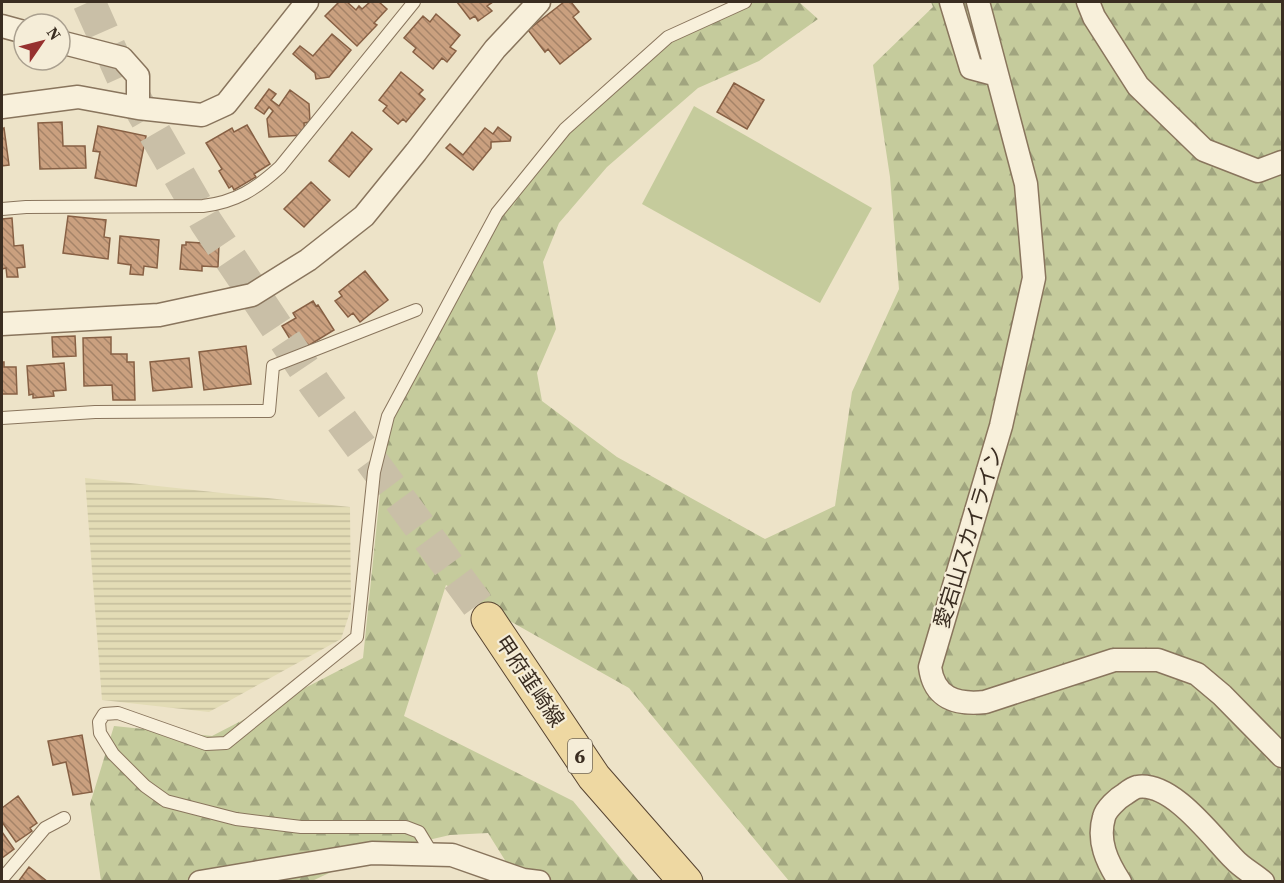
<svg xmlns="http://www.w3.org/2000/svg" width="1284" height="883" viewBox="0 0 1284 883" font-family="'Source Serif 4','Noto Sans JP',serif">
	<defs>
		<pattern id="farmland-rules" width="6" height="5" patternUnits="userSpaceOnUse" patternTransform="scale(1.5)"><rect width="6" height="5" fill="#e3dcb6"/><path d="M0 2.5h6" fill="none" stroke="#c4bd9c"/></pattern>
		<pattern id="forest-firs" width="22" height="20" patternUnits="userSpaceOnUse" patternTransform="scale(1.5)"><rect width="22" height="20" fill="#c5cb9c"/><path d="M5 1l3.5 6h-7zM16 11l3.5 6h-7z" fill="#a1a57f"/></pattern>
		<pattern id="building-back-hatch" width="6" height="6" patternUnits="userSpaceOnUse" patternTransform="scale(1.5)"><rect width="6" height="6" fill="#caa07f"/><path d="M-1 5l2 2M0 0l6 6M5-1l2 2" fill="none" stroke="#a58368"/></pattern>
	</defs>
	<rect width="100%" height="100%" fill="#ede3c8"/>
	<path fill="url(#farmland-rules)" d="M85,478L350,507L351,609L341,639L209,712L102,700Z"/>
	<path fill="#c5cb9c" d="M694,106L872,208L820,303L642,204Z"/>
	<path fill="url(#forest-firs)" d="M745,2H799L818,19L759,61L698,88L607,167L559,223L543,262L556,329L537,373L542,401L617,457L765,539L835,506L852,392L899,289L890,177L873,65L933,7L931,2H1282V881H789L629,688L446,585L404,716L573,801L639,881H518L488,833L450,835L372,853L312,881H101L90,804L114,726L212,736L363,658L388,416L497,213L583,113L668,37Z"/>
	<path fill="url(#building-back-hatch)" stroke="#876044" stroke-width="1.5" d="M339,2H347L356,10L359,6L362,9L370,2H379L387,9L374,23L377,25L357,46L325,16Z
		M457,2H493L487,6L492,11L478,21L475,16L470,19Z
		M564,2H571L579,12L573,17L591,39L560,64L548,49L545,52L528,30Z
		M436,14L460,35L450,47L456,51L447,62L442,58L433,69L413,52L416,48L404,38L423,16L430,22Z
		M332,34L351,50L329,77L316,79L315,73L293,54L300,46L313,56Z
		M401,72L423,90L419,94L425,99L406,122L403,119L398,124L383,111L387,106L379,100Z
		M734,83L764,100L747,129L717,112Z
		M269,89L276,94L271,100L279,106L290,90L309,104L310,122L304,123L305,135L269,137L267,119L273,111L269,107L264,114L255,108Z
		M62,122L63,146H85L86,168L40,169L38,123Z
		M247,125L270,164L254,174L256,177L234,190L232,186L229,188L219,171L222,169L206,143L232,128L234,132Z
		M98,126L146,136L136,186L95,178L100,152L93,151Z
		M498,127L511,137L510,141L491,142V148L473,170L446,148L450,144L463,155L485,128L493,134Z
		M4,128L9,165L2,166V129Z
		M352,132L372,149L349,177L329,161Z
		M311,182L330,200L304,227L284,209Z
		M68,216L106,220L104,237L110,238L108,259L63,253Z
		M12,218L14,246L23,245L25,267L17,268L18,277H7L6,268L2,269V219Z
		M120,236L159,240L157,268L144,266L143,275L130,274L131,265L118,263Z
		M186,242L219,244L218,267L202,266V271L180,269L182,245H186Z
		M365,271L388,300L360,322L353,313L348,317L335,301L342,296L339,292Z
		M313,301L316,306L318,305L334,330L298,352L282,326L296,318L293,313Z
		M75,336L76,356L53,357L52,337Z
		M111,337V354H127V362H134L135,400H113L112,385L84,386L83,338Z
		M246,346L251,384L204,390L199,352Z
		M189,358L192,387L153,391L150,362Z
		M2,362H4V367H16L17,394H2Z
		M64,363L66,390L53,391L54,396L33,398V394L29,395L27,366Z
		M82,735L92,792L73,795L66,762L53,765L48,741Z
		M18,796L37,823L30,828L32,831L16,842L2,822V808Z
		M2,832L14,849L2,858Z
		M29,867L48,882H18Z"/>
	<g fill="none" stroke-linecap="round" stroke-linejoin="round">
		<path stroke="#c9bfa7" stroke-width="33" stroke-dasharray="33 16" stroke-linecap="butt" d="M89,2L123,78L206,222L316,386L488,619"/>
		<g stroke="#89755d" stroke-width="14">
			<path id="lane" d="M2,209L26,207L203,206C236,202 256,189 280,167L414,2
				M2,418L95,412L269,411L273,366L416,310
				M433,855L419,832L406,827H301L236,819L166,801L145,786L113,754L100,733L99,722L104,714L118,713L206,744L226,743L357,637L374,472L388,416L497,213L565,129L668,37L745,2
				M2,879L45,828L64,818"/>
		</g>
		<g stroke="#89755d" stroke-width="25">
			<path id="street" d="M951,2L971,68L997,75
				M978,2L1026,184L1034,278L1001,426L930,667C934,698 956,705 985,702L1114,660H1158L1197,674L1222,695L1282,756
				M1088,2L1094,17L1138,86L1204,150L1258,171L1282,162
				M2,26L24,32
				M60,42L122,58L138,76V108
				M2,107L78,97L138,108L202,115L226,104L307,2
				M2,324L159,315L252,295L308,260L364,216L416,152L495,49L539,2
				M200,882L372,853L452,855L523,880L539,882
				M1120,882C1107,862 1097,841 1104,817C1106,809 1118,798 1125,794C1129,791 1133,788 1137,787C1172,781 1212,837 1234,859C1242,868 1254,874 1263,882"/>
		</g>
		<g stroke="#574431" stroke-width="35">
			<path id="primary" d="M488,619L594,777L686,882"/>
		</g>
		<use href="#lane" stroke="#f8f0db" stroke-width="12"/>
		<use href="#street" stroke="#f8f0db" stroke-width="22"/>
		<use href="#primary" stroke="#eed8a2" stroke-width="33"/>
	</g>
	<g text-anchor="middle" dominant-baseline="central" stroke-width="4.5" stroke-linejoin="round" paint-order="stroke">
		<rect fill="#f5edd8" stroke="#726758" stroke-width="1.5" x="568" y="739" width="24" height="34" rx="4.5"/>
		<g font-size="20" font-weight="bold" fill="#3a2d21">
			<text x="580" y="756">6</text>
		</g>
		<g font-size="21" fill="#3a2d21" stroke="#f5edd8">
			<text transform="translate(968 537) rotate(-73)">愛宕山スカイライン</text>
			<text transform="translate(530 681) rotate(56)">甲府韮崎線</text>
		</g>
	</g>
	<rect width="1284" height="883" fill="none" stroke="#3a2d21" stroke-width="6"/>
	<g transform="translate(42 42) rotate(55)"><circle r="28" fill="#f5edd8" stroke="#aaa08f" stroke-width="1.5"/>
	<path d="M0-4.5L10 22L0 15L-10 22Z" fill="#96312f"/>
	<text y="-9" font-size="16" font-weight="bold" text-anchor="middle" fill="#3a2d21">N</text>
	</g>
</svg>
